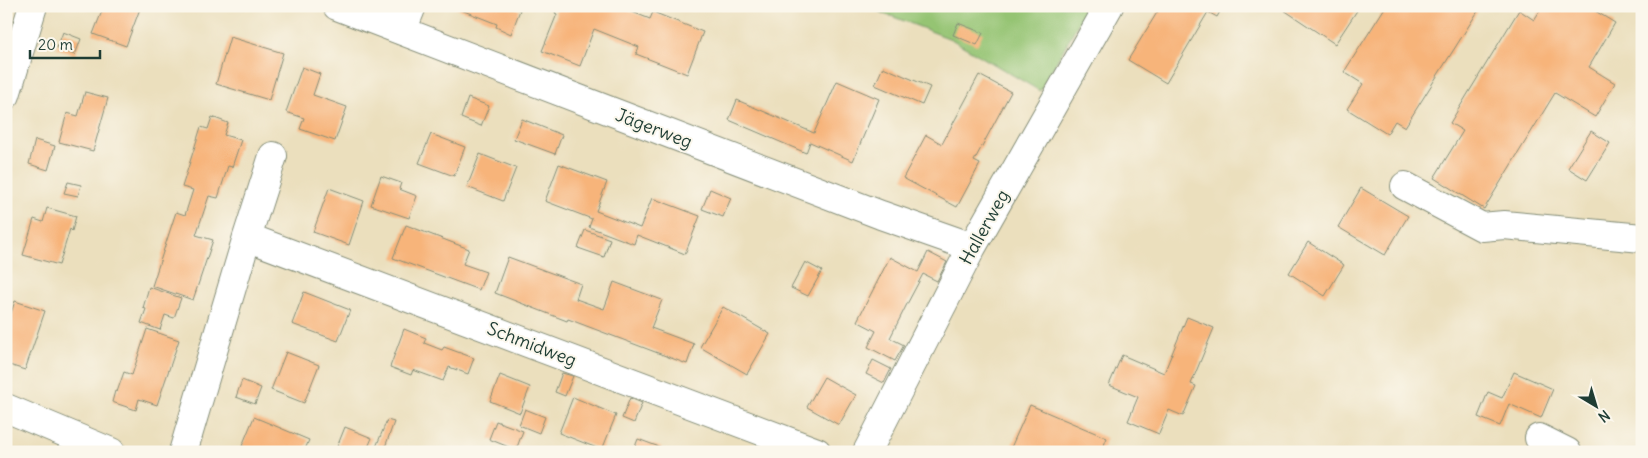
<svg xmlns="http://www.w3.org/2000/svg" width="1648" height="458" viewBox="0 0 1648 458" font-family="Delius,sans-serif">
	<rect width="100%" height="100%" fill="#fbf7ec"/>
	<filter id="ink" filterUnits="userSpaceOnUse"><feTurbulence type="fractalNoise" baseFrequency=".02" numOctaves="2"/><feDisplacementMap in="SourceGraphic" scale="10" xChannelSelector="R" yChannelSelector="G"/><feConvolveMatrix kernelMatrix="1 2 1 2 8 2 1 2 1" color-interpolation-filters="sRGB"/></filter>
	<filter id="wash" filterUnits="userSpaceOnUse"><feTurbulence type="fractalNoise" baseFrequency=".0096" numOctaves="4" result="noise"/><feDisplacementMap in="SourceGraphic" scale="20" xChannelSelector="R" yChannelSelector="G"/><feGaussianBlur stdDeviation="1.12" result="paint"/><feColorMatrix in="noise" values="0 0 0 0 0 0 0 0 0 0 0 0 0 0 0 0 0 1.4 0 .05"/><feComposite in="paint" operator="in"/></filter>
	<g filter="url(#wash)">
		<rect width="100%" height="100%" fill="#ebdfbd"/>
		<path fill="#95c473" stroke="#5a8054" d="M865,6H1088L1040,91L951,39Z"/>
		<g id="blocks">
			<path fill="#f7b47a" d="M104,6H141L126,46L93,34Z
				M451,6H510L520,10L511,34L496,27L497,24Z
				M558,6H617L650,19L653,12L703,32L687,74L636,54L639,47L594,29L580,66L542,51L557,14L555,13Z
				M1161,6H1223L1217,17L1208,12L1166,83L1128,60Z
				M1278,6H1360L1335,44Z
				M1386,6H1477L1480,8L1405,127L1395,121L1387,134L1347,109L1363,84L1344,72Z
				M1543,6H1587L1615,23L1589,67L1615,83L1595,117L1555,93L1484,209L1434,178L1463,131L1450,123L1519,10L1534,20Z
				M958,23L983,33L977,45L953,35Z
				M63,32L81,39L75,55L57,48Z
				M230,37L283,53L269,100L216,84Z
				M302,67L320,74L313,95L347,107L335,141L300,129L304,118L286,112Z
				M883,67L930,87L922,105L875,85Z
				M979,75L1011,92L974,161L980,164L957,207L903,178L926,135L942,144Z
				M837,81L879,99L853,161L810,142L806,153L729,120L737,100L814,133Z
				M85,92L108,98L93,151L59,142L67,113L78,116Z
				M468,98L489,106L481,126L461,118Z
				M212,117L228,123L224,135L241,140L232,167L228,166L218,198L209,196L196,235L213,240L193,300L152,286L176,212L185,215L193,190L182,187L201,127L208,129Z
				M522,119L562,135L555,154L514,139Z
				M1591,131L1610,143L1587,180L1568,168Z
				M431,134L465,147L454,176L419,163Z
				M35,140L55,146L48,170L29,164Z
				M480,154L516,168L503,201L467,187Z
				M559,164L607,182L596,211L640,228L652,198L700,216L685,254L637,235L634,244L589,227L592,219L545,201Z
				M381,176L401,183L399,189L417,196L409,218L371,205Z
				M68,182L81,185L78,196L64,193Z
				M329,188L364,201L349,245L313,232Z
				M1361,188L1408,216L1385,255L1338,227Z
				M710,189L731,198L723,217L702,209Z
				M47,208L76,216L72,231L70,229L59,265L23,255L34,219L43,222Z
				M406,225L469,249L463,264L486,272L479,290L393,258Z
				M585,230L610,239L604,257L578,248Z
				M1308,242L1344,265L1325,296L1289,273Z
				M928,252L947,262L937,281L923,274L906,306L890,338L904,345L895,361L868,347L876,331L857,321L890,257L918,272Z
				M508,257L581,284L576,299L604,309L614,282L662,300L651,328L694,344L687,364L568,319L567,321L495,293Z
				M805,262L822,271L808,296L791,288Z
				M149,287L181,298L174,318L165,315L160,330L141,323L146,309L143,308Z
				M304,292L350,310L338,341L292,324Z
				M15,301L45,311L25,370L6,364V318L9,319Z
				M723,307L770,334L747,374L700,347Z
				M1187,317L1214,328L1191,384L1196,386L1183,416L1169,410L1159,434L1128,421L1138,397L1109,385L1122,355L1164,373Z
				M147,329L179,340L157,405L139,399L136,410L112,402L115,391L117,392L124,372L132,375Z
				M404,329L426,338L424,343L442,350L444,347L474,358L468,374L449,367L443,381L413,370L411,375L390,367Z
				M286,352L319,365L304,403L271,390Z
				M873,360L891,369L884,383L866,374Z
				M1514,372L1553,389L1541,418L1509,404L1500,426L1478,417L1488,392L1502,398Z
				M562,373L573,376L565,396L555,392Z
				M500,375L530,387L520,413L490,401Z
				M824,377L856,395L839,425L807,407Z
				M242,380L261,388L255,404L236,397Z
				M573,397L616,415L602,450L559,433Z
				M630,398L642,403L634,423L622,418Z
				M1030,405L1107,438L1101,452H1009Z
				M525,409L545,417L539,433L519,425Z
				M254,417L309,440L304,452H281L273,448L271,452H256L242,446Z
				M387,420L394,422L384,450L376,447Z
				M496,421L523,431L516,450L489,439Z
				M345,427L372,438L366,452H335Z
				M638,439L662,448L660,452H633Z
				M563,447L575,452H561Z"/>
		</g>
	</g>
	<g filter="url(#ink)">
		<use href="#blocks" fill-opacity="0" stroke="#858e78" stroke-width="1"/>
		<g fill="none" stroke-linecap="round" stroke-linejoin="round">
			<g stroke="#858e78" stroke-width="30">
				<path id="minor" d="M337,6L881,215L972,247
					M402,31L412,6
					M6,95L33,6
					M1405,186L1482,227L1504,225L1642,238
					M247,237L273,156
					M6,408L111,452
					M1539,438L1567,452
					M183,452L247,237L817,452
					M867,452L972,247L1109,6"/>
			</g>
			<use href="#minor" stroke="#fff" stroke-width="28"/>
		</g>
	</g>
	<g text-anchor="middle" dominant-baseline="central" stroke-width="4" stroke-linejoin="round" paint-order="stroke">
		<g font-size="18" fill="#1f3d34" stroke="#fbf7ec">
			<text transform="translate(654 128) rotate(21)">Jägerweg</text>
			<text transform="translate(984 227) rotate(-61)">Hallerweg</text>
			<text transform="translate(532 344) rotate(21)">Schmidweg</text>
		</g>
	</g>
	<rect width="1648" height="458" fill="none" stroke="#fbf7ec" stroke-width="25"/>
	<g transform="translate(1596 406) rotate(142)" stroke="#fbf7ec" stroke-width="4" paint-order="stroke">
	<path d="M0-4L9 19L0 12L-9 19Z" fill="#1f3d34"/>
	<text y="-8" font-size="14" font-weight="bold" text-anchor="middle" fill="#1f3d34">N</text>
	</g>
	<path d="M30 50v8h70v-8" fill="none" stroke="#1f3d34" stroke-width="2.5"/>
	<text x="38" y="50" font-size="15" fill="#1f3d34" stroke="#fbf7ec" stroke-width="4" paint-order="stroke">20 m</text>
</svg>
